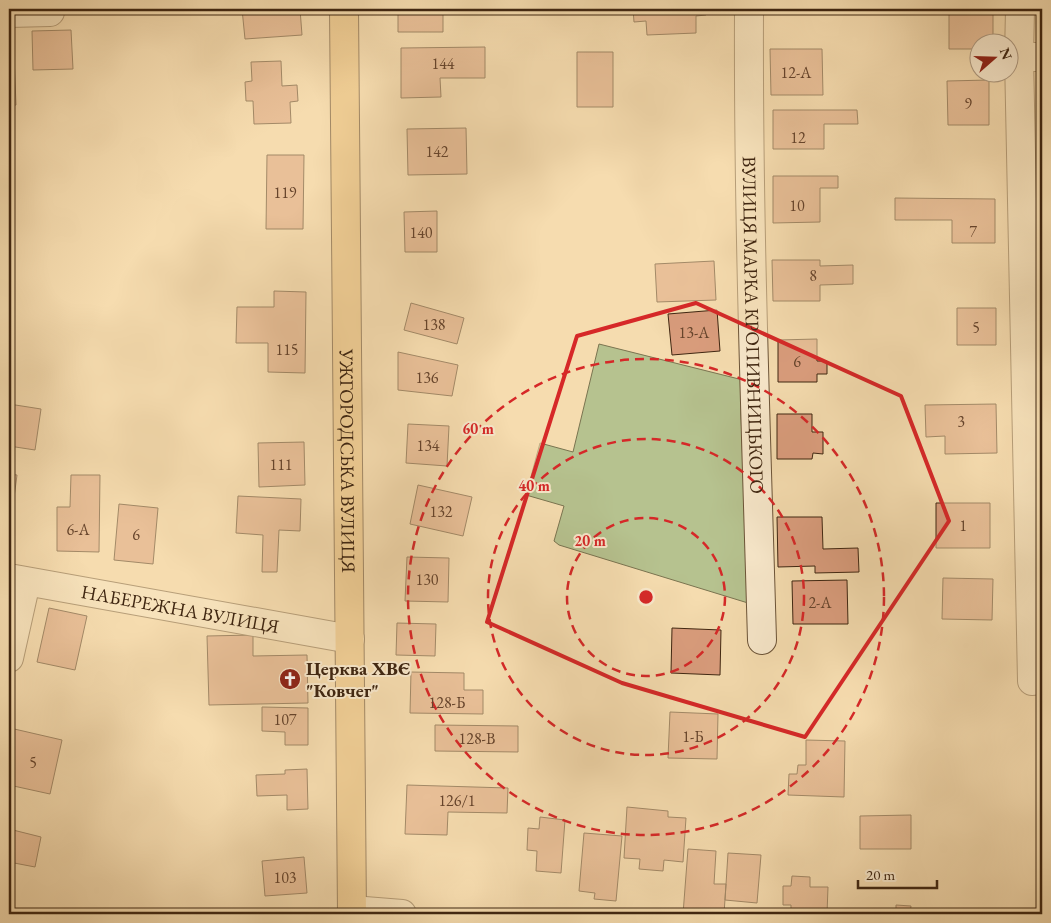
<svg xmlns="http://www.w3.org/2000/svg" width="1051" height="923" viewBox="0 0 1051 923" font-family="'EB Garamond',serif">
	<rect width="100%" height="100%" fill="#f5dcaf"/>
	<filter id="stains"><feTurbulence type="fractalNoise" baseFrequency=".004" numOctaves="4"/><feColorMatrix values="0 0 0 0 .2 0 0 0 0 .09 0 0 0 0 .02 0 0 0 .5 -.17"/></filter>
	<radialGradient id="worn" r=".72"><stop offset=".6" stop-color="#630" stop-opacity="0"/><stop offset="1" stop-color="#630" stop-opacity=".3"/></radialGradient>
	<path fill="#b6c28f" stroke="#7a7450" d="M599,344L743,380L741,413L748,603L559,545L554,541L564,506L526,495L540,443L573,452Z"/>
	<path fill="#da9d7d" stroke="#3f2611" d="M242,9H300L302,35L245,39Z
		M398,9H443V32H398Z
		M633,9H706V15L696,16V33L647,35L646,21L634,22Z
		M949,9H993V42H978V49H949Z
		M71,30L73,69L33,70L32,31Z
		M9,31H13L16,105L9,106Z
		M485,47V78H440L441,97L401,98V48Z
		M770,49H822L823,95H771Z
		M577,52H613V107H577Z
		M281,61L282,86L297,85L298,101L290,102L291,123L254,124L253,101H246L245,82L252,81L251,62Z
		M989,80V125H948L947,81Z
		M773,110H857L858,124H824V149H773Z
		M466,128L467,174L408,175L407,129Z
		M267,155H304L303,229H266Z
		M773,176H838V188H820V222L773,223Z
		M895,198L995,199V243H952V220H895Z
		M437,211V252H405L404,212Z
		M772,260H820V266L853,265V284L820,285V301H773Z
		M714,261L716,300L657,302L655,264Z
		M274,291L306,292L305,373L268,372V343H236L237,307H274Z
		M411,303L464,318L457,344L404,330Z
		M957,308H996V345H957Z
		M717,310L720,351L672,355L668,314Z
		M817,339V361H827V374H817V382H778V340Z
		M398,352L458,365L452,396L398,390Z
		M9,404L41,409L35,450L9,446Z
		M996,404L997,453L945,454V436L926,437L925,405Z
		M777,414H812V432H823V454L813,453L812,459H777Z
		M408,424L449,426L447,466L406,463Z
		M304,442L305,485L259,487L258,443Z
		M9,474L17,475L13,505L9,504Z
		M71,475H100L99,552L57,551V507H70Z
		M418,485L472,497L463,536L410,524Z
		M238,496L301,499L300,531L279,530L277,572H262L263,535L236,533Z
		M936,503H990V548H936Z
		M119,504L158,508L153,564L114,560Z
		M777,517H822L823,549L858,548L859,572L815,573V566L778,567Z
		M407,557L449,558L448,602L405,601Z
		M943,578L993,579L992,620L942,619Z
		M847,580L848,624H793L792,581Z
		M49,608L87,616L75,670L37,662Z
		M397,623L436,624L435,656L396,655Z
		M672,628L721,630L720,675L671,673Z
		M253,635V656L307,655L308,703L209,705L207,636Z
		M411,672L464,673V690H483V714L410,713Z
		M262,707L308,708V745H285V732L262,731Z
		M670,712L718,714L717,759L668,758Z
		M435,725L518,726V752L435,751Z
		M10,728L62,740L50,794L9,785Z
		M806,740L845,741L844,797L788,795L789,774H797L798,765H806Z
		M307,769L308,809L287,810V795L257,796L256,775L285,774V770Z
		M407,785L508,788L507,813L448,812L447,835L405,834Z
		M627,807L668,811V817L686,818L683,862L664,860L663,871L639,869L640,859L624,858Z
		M911,815V849H860V816Z
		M540,817L565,820L561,873L536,871L537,851L527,850L528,828L539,829Z
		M9,829L41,837L35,867L9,862Z
		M584,833L622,836L616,901L594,899L595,893L579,891Z
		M688,849L716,851L714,884H726L724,914H683Z
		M728,853L761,855L757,903L725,900Z
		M304,857L307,893L265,896L262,861Z
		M792,876L810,877V887H828L827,914H791V905H783V886H791Z
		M896,905L911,906L910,914H919H880V913H896Z"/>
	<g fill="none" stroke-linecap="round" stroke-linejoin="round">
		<g stroke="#6c5438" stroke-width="30">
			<g id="minor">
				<path id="s1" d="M749,9C748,219 756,430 762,640"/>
				<path d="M1020,9L1019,57L1032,681"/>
				<path d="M9,13L50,12"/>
				<path d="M1019,57H1042"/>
				<path id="s2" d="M9,578L350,639"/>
				<path d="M9,658L26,582"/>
				<path d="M352,910L402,914"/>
			</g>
		</g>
		<g stroke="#3f2611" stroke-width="30">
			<g id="major">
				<path id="s3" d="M344,9L352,914"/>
			</g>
		</g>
		<use href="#minor" stroke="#f8e8cb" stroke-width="28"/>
		<use href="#major" stroke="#eabe78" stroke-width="28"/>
	</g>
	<path d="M0 0H1051V923H0ZM696,303L901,396L949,521L805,737L622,683L487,622L577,336Z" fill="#f5dcaf" fill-opacity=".55" fill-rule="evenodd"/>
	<path fill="none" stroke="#d62828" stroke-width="4" stroke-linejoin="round" d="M696,303L901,396L949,521L805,737L622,683L487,622L577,336Z"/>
	<g fill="none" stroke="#d62828" stroke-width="2.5" stroke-dasharray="9 6">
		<circle cx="646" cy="597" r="79"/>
		<circle cx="646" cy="597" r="158"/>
		<circle cx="646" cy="597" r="238"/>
	</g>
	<defs>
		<g id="church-disc" transform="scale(1.125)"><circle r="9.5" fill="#8f2418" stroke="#f8e8cb"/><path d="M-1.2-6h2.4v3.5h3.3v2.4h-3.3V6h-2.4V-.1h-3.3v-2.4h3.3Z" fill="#fff"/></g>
	</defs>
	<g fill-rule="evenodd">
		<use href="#church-disc" x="290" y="679"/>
	</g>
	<g text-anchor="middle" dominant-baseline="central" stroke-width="4" stroke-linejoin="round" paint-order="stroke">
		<g font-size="16" fill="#66442c">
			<text x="443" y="63">144</text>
			<text x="796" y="72">12-А</text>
			<text x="968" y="103">9</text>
			<text x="798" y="137">12</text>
			<text x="437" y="151">142</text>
			<text x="285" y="192">119</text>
			<text x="797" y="205">10</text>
			<text x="973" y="231">7</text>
			<text x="421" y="232">140</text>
			<text x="813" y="275">8</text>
			<text x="434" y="324">138</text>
			<text x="976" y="327">5</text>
			<text x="694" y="332">13-А</text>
			<text x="287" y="349">115</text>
			<text x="797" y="361">6</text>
			<text x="427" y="377">136</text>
			<text x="961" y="421">3</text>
			<text x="428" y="445">134</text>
			<text x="281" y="464">111</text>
			<text x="441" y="511">132</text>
			<text x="963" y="525">1</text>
			<text x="78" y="529">6-А</text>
			<text x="136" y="534">6</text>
			<text x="427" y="579">130</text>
			<text x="820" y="602">2-А</text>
			<text x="447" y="702">128-Б</text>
			<text x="285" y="719">107</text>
			<text x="693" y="736">1-Б</text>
			<text x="477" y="738">128-В</text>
			<text x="33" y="762">5</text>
			<text x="457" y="800">126/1</text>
			<text x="285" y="877">103</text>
		</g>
		<g font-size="19" fill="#3f2611" stroke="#f8e8cb">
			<text stroke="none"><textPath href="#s1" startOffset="316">ВУЛИЦЯ МАРКА КРОПИВНИЦЬКОГО</textPath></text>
			<text stroke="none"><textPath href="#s3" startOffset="452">УЖГОРОДСЬКА ВУЛИЦЯ</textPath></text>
			<text stroke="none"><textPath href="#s2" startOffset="174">НАБЕРЕЖНА ВУЛИЦЯ</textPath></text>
		</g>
		<g font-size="19" font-weight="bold" fill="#3f2611" stroke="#f8e8cb" text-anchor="start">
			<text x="306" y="668">Церква ХВЄ<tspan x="306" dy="22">"Ковчег"</tspan></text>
		</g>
	</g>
	<circle cx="646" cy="597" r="8" fill="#d62828" stroke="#f8e8cb" stroke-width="2.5"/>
	<g font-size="15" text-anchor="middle" font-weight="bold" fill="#d62828" stroke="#f8e8cb" stroke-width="4" stroke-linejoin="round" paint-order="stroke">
		<text x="478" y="434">60 m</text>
		<text x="534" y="491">40 m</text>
		<text x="590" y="546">20 m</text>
	</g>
	<rect width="1051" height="923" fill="none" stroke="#f5dcaf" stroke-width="30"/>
	<rect x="10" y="10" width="1031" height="903" fill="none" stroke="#3f2611" stroke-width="2.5"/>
	<rect x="15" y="15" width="1021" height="893" fill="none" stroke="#3f2611"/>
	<g transform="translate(994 58) rotate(70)"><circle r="24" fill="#f8e8cb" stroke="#ae9a81"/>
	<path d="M0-4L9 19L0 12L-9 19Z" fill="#8f2418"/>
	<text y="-8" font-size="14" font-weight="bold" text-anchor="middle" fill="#3f2611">N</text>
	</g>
	<path d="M858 880v8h79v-8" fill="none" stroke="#3f2611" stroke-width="2.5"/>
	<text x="866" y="880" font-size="15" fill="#3f2611" stroke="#f8e8cb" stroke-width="4" paint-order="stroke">20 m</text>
	<rect width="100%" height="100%" filter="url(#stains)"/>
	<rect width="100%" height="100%" fill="url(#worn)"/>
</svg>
